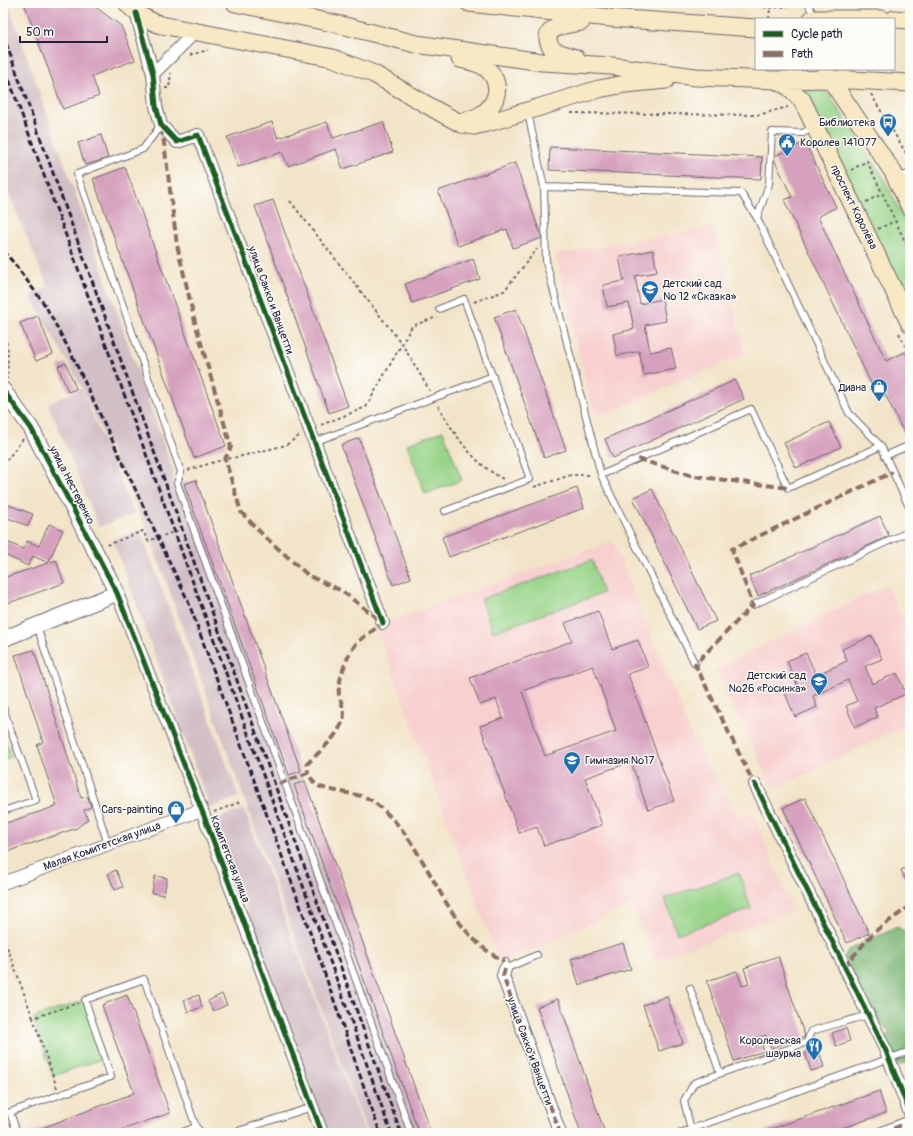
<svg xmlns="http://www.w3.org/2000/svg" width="913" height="1136" viewBox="0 0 913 1136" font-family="Pangolin,sans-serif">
	<rect width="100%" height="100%" fill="#fdfcf7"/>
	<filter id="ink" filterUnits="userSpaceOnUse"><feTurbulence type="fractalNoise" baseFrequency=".025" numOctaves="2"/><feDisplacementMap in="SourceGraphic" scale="8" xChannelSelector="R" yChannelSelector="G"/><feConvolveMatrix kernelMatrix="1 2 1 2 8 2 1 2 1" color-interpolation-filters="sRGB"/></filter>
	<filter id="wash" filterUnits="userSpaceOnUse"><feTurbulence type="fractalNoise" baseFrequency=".012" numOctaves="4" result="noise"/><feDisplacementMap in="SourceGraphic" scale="16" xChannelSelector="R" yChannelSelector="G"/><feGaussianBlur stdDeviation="0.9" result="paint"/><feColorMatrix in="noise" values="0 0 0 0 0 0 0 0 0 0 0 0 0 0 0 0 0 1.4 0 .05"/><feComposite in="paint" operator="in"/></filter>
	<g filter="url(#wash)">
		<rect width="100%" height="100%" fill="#f2e4c8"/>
		<path fill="#f7d0cf" d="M714,227L745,354L595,417L555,254Z
			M613,541L692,737L738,818L752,812L793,911L654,961L631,904L542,946L499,963L376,626Z
			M886,585L910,633V723L774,790L715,669Z"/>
		<path fill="#d2bec5" d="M3,3H8L173,471V485L196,480L431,1133H367L268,865L149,534L81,386L30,296L48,287L3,180Z
			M81,388L134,514L99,527L48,404Z
			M140,530L239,797L210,808L113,540Z
			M244,809L365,1133H327L215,819Z"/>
		<path fill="#98d489" stroke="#5d7b62" d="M815,87L825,89L881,173L910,232V314L807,99L806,89Z
			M443,431L462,480L425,494L407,444Z
			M592,560L603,593L493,632L481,599Z
			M3,734L11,757L3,760Z
			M739,873L751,909L677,934L665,898Z
			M85,1000L105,1058L53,1076L33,1018Z"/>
		<path fill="#7ab675" stroke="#4e6c58" d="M897,927L910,934V1061L898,1065L889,1062L882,1049L889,1031L849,990L838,971L848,950Z"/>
		<g id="blocks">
			<path fill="#d6a0be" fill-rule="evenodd" d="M24,3H90L121,26L135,60L92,76L99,96L63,109Z
				M272,122L278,138L327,122L333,138L383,122L393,152L343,169L336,149L288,166L282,152L238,167L227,137Z
				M101,135L108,158L85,165L78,143Z
				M805,142L836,207L818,217L886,361L905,352L910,362V430L904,433L885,394L878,398L784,200L792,197L773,157Z
				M550,147L762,157L761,179L549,170Z
				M515,163L542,238L513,248L507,229L458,246L438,191Z
				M125,167L226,446L194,458L93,179Z
				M273,200L348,406L329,413L255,206Z
				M653,250L657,272L635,276L640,304L662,299L666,321L645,325L650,352L671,348L676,369L644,375L639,351L617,356L613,334L634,329L629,303L607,307L603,285L624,281L619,257Z
				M473,259L480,279L412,303L405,284Z
				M516,309L566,450L544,458L494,317Z
				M38,316L53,354L36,361L20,323Z
				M66,363L76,389L68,392L58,366Z
				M735,380L744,399L613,458L605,439Z
				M829,422L841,447L796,468L784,443Z
				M359,438L411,578L393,585L341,445Z
				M196,480L301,771L289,775L184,484Z
				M577,488L584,508L449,557L442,537Z
				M652,489L716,621L697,629L633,498Z
				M3,503L33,514L28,526L3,516Z
				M880,516L889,536L758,596L749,576Z
				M49,524L63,530L48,563L56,560L64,583L3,605V578L48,563L33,556L28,566L5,555L3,559V540L23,549L27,541L39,546Z
				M598,611L612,649L638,640L648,667L628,674L674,801L648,810L631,762L585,778L602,825L544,846L537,827L519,833L480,726L503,718L496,699L480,705L470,678L572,641L565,623ZM593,666L616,731L545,756L522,691Z
				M872,636L882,659L865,666L872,684L897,673L906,694L874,708L878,717L855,727L846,706L857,701L848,680L813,696L817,707L795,717L785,693L798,687L787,661L806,653L816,675L847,661L842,649Z
				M34,650L81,798L88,797L91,807L84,810L88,819L77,828L3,853V824L57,806L37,745L43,742L15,655Z
				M305,781L431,1133H419L294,785Z
				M805,798L869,933L847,943L783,808Z
				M910,866V889L901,870Z
				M116,870L123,887L115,890L108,874Z
				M155,876L167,878L164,895L152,893Z
				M623,943L631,969L579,985L571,959Z
				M778,956L805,1037L771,1048L766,1035L759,1037L764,1051L734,1061L707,981L737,971L742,986L749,984L744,968Z
				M222,994L227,1005L213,1011L208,1001Z
				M127,995L170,1113L113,1133H29L134,1093L102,1005Z
				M199,995L202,1007L188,1012L184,1000Z
				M667,996L683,1043L659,1051L643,1005Z
				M558,999L605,1133H581L537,1007Z
				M846,1028L850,1041L836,1046L832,1033Z
				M818,1048L824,1067L811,1071L805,1053Z
				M879,1091L886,1113L828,1133H760Z"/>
		</g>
	</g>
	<g filter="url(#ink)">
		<use href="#blocks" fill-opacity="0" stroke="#6b666c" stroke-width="1"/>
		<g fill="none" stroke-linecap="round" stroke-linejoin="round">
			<g stroke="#6b666c" stroke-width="8">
				<path id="service" d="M808,3L814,17
					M528,113L544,187L546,261L601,475L695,664
					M161,125L143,149L77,174L181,472L177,483L411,1133
					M897,177L910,174
					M544,187L741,193L757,218L769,184L772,132L803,133L814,127
					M757,218L849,413L881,446L910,509
					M439,309L464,299L530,479L445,511
					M314,442L493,376
					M885,456L910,445
					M601,475L751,409L788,488L881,446
					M753,605L910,531
					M37,626L108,844
					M3,707L8,723
					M3,724L8,723L36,800L3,811
					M505,961V969L537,955
					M690,988L720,1073
					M691,1130L684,1101L694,1083L807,1042L811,1031L868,1015
					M17,1133L10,1112L111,1077L85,1000L144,979L196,1127L202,1133
					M180,1133L196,1127
					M232,1133L312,1107
					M680,1133L910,1051"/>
			</g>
			<g stroke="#6b666c" stroke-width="14">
				<path id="minor" d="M136,13L153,74L156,106L161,125L177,142L198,135L383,623
					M153,74L195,32
					M117,593L204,816L322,1133
					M755,784L886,1051L910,1113
					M3,883L201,810
					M505,969L503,976L560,1133
					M882,1133L910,1122"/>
			</g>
			<g stroke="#6b666c" stroke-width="17">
				<path id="tertiary" d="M3,390L31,428L117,593L3,639"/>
			</g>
			<g stroke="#6b666c" stroke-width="19">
				<path id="secondary" d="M127,3C137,15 147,20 161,25L333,58L374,74L441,113L462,124L474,126L491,122L599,89L625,84L666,80
					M235,3L337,24L416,44L542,62L612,66L696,77L775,80L830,79L910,83
					M469,3L610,18L756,28
					M812,19H882
					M894,19L910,20
					M576,58L554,51C535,28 565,24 581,22
					M460,59C469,61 478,62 486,68C508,87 493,116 467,120
					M826,73L893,172L910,207
					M775,80L789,87L802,100L910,324"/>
			</g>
			<path stroke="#6b666c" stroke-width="2" stroke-dasharray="3 3" stroke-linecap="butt" d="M740,3L770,8L801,5
				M769,19L770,8
				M190,55L208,50
				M165,88H169L171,73
				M871,94L910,160
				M571,113L758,115L788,107
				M851,170L867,161L910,252
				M290,201L402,344L430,391
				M866,202L882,194
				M878,229L895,221
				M909,286L910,288
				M474,302L504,291L537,249
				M3,324L8,351L7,379
				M899,333L910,356
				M438,406C457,437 471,462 505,480
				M321,425L366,407L412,326L437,317
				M3,465L23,439
				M188,470L225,459L238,457L286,445L299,436
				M534,487L571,475H592
				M107,545L143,531L148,541L185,528
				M214,812L240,802
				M3,936L33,1018
				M57,1088L33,1018L78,1003
				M860,1133L871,1129"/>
			<use href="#service" stroke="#fff" stroke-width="6"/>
			<use href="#minor" stroke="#fff" stroke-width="12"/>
			<use href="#tertiary" stroke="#fff" stroke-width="15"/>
			<use href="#secondary" stroke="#f8e8c3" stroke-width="17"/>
			<path stroke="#22223b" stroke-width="3" stroke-dasharray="6 3" stroke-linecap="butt" d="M3,35L401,1133
				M3,63C133,420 265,775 391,1133
				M3,251L14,263L45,305L72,355L188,601L314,943L380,1133"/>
			<path stroke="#8d6e63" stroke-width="4" stroke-dasharray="8 4" stroke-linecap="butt" d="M162,127L177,245L195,322L231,447L225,459L241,512L263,535L309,576L342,591L383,623C375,629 366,635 358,642C348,651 337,682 339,695C342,706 347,714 341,725C334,740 319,752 307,764L308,773
				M638,459L693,476L788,488
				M279,784L308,773C310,776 313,783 317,785C325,791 356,793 367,798C375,801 391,817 397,824C434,866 450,937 505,961
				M756,788L695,664L753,605L732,549L893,472
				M844,967L874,932L910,906
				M505,969L503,976L560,1133
				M882,1133L910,1122"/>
			<g stroke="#fdfcf7" stroke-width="8">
				<path id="cycleway" d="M136,13L153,74L156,106L161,125L177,142L198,135L383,623
					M3,390L31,428L117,593L204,816L322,1133
					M755,784L886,1051L910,1113"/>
			</g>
			<use href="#cycleway" stroke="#1b5e20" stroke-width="5"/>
		</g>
	</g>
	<defs>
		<g id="bus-pin" transform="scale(0.9)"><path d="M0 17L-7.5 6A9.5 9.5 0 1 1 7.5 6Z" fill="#1f6fb2" stroke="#fdfcf7"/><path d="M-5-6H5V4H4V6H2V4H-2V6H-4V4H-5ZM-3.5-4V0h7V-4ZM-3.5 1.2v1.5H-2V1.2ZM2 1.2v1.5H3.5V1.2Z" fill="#fff"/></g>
		<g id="civic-pin" transform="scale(0.9)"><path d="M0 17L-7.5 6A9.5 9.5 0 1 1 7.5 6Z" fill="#1f6fb2" stroke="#fdfcf7"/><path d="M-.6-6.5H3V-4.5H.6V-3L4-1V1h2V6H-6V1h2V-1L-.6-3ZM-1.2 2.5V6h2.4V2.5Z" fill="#fff"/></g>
		<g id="school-pin" transform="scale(0.9)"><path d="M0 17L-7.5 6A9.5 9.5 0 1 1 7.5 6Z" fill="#1f6fb2" stroke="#fdfcf7"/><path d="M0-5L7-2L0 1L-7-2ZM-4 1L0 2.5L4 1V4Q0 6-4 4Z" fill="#fff"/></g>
		<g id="shop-pin" transform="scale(0.9)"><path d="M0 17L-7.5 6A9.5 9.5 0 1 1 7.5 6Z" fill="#1f6fb2" stroke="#fdfcf7"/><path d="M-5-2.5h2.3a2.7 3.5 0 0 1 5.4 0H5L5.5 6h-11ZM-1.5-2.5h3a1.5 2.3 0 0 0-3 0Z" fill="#fff"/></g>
		<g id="restaurant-pin" transform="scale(0.9)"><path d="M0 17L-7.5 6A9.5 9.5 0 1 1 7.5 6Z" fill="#1f6fb2" stroke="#fdfcf7"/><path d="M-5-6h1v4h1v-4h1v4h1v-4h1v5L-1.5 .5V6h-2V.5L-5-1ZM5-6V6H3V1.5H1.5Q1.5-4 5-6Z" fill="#fff"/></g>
	</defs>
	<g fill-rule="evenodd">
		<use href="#bus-pin" x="888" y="122"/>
		<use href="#civic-pin" x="787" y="142"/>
		<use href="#school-pin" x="650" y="289"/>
		<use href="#shop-pin" x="879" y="387"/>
		<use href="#school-pin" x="819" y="681"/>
		<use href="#school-pin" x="572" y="760"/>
		<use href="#shop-pin" x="176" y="809"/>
		<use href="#restaurant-pin" x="814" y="1046"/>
	</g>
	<g text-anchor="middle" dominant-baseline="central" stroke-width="3" stroke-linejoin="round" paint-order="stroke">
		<g font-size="11" fill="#22223b" stroke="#fdfcf7" text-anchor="end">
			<text x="875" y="122">Библиотека</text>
			<text x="800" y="142" text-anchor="start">Королев 141077</text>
			<text x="663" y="283" text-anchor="start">Детский сад<tspan x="663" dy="13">№ 12 «Сказка»</tspan></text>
			<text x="866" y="387">Диана</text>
			<text x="806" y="675">Детский сад<tspan x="806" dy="13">№26 «Росинка»</tspan></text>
			<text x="585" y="760" text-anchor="start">Гимназия №17</text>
			<text x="163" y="809">Cars-painting</text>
			<text x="801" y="1040">Королевская<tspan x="801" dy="13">шаурма</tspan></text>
		</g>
		<g font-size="11" fill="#22223b" stroke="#fdfcf7">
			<text transform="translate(854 207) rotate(64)">проспект Королёва</text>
			<text transform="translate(271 300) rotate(70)">улица Сакко и Ванцетти</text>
			<text transform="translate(72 485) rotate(63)">улица Нестеренко</text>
			<text transform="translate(102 846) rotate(-20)">Малая Комитетская улица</text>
			<text transform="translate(230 859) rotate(69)">Комитетская улица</text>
			<text transform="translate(530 1051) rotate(70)">улица Сакко и Ванцетти</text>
		</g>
	</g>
	<rect width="913" height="1136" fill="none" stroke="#fdfcf7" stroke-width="16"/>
	<rect x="755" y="18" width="140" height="52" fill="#fdfcf7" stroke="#a5a5ac"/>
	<rect x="763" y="31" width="20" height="6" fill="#1b5e20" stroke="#a5a5ac"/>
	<text x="791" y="38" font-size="12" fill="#22223b">Cycle path</text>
	<rect x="763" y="51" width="20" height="6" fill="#8d6e63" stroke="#a5a5ac"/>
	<text x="791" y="58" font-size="12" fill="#22223b">Path</text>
	<path d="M20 36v6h87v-6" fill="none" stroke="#22223b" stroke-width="2"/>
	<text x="26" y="36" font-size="12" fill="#22223b" stroke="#fdfcf7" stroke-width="3" paint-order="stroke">50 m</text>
</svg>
